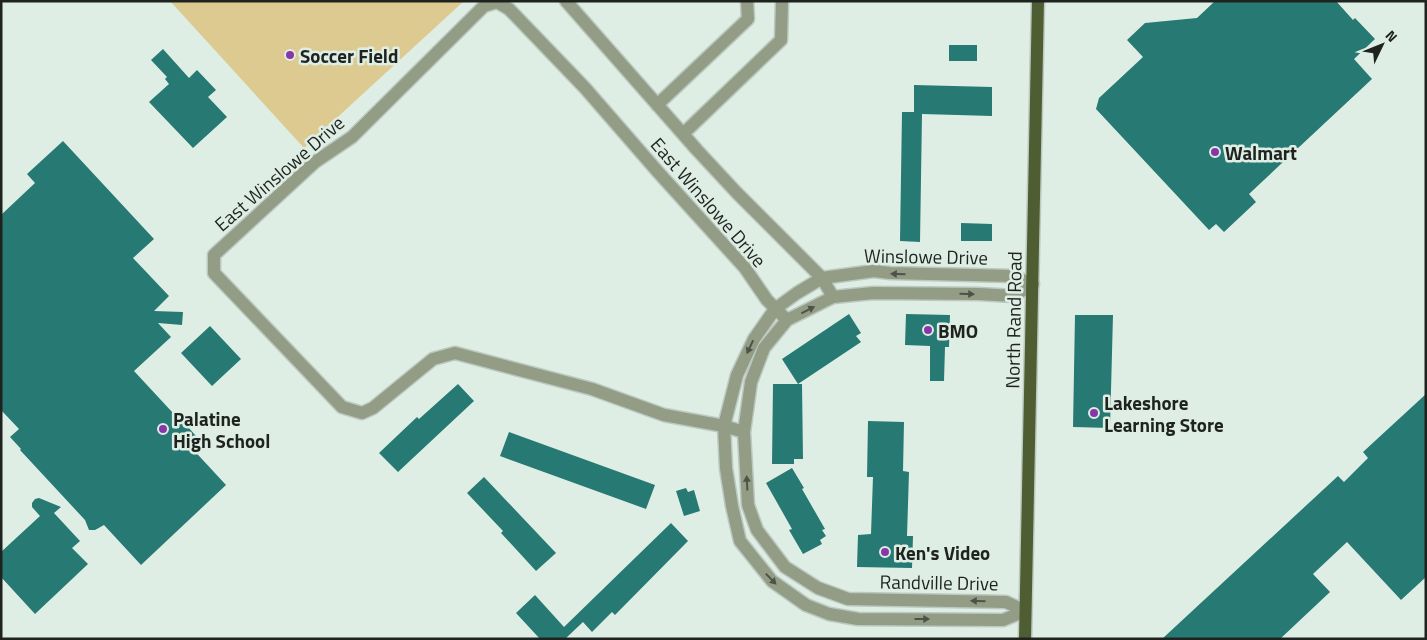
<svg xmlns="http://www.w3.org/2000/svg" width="1427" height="640" viewBox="0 0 1427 640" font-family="'Titillium Web',sans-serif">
	<rect width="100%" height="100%" fill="#dfeee4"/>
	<path fill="#dcca91" d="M170,1H464L304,148Z"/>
	<path fill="#277973" d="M1215,1H1336L1353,20L1355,18L1375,39L1354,59L1372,79L1249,194L1256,202L1224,232L1216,224L1209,230L1096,109L1099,98L1143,57L1127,40L1145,23L1197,18Z
		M949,45H977V61H949Z
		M163,49L189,78L197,70L216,90L208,97L227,117L193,148L149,102L169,84L165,79L167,77L151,60Z
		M914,85L992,87V116L922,114L920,242L900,241L902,112H914Z
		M63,141L154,239L133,258L169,296L154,311L183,312L182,325L158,323L171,337L134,371L186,427H188L196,436L188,444L226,485L141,565L104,525L95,530H89L85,520L20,450L21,449L10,437L19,429L1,410V215L35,183L27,174Z
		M961,223L992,224V241H961Z
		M849,314L861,333L856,336L861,342L798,384L782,359Z
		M906,314L950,315L949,347H945L944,381H930V346L905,345Z
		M1075,315H1113L1110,428L1073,427Z
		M210,326L241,359L212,386L181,353Z
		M458,384L474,401L398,472L379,453L417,417L419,419Z
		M773,384H802L803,459H794V464H772Z
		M1426,394V577L1401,600L1347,542L1313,574L1330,592L1280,639H1162L1338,476L1344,482L1368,458L1363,452Z
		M868,421L904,422L903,471L909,472L907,536H913L912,568L857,567L858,535L871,534L873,477H867Z
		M509,432L655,485L646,509L500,456Z
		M792,468L804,488L802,489L825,529L822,530L826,536L820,540L822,544L803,554L789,530L792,529L766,483Z
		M484,477L556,553L536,571L501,533L503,531L467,493Z
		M686,488L688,492L694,490L700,511L684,516L676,491Z
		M39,498L61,507L54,513L80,541L72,548L88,564L35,614L1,577V552L40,516L32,507V503L35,499Z
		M671,523L688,541L615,615L612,612L592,632L583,622L565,639H540L516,613L535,595L564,627Z"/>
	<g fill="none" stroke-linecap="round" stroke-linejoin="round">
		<g stroke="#bcc9c1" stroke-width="15">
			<path id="minor" d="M566,1L697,150L737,193L822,278L833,297
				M657,105L748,19L747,1
				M683,134L781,40L782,1
				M744,432L724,426L664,415L592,389L455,353L433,359L373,408L362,413L342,407L214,273V255L315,162L352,137L484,6L497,2L509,9L585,88L658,172L745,268L767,300L787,320
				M1025,611L1003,620L858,619L829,614L806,605L772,581L740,541L732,506L726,468L724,426L737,375L754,339L775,309L797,293L822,278L874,271L890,273L1012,276L1033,284
				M1025,611L1006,602L848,599L818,588L785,567L757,530L748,505L744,432L751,382L764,348L787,320L833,297L873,293L979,294L1014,296L1033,284"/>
		</g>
		<g stroke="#bcc9c1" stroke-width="15">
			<path id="primary" d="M1025,639L1038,1"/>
		</g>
		<use href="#minor" stroke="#939c85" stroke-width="12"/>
		<use href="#primary" stroke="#4e5d32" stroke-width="12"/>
	</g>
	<defs><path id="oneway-solid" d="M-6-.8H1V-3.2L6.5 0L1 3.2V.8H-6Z" transform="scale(1.25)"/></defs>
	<g fill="#4d5348">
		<use href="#oneway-solid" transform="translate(898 274) rotate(-178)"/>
		<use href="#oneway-solid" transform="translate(967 294) rotate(1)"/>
		<use href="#oneway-solid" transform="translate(808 310) rotate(-27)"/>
		<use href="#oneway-solid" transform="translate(750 347) rotate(115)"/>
		<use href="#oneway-solid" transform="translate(747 483) rotate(-93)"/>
		<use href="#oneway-solid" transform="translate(771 579) rotate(46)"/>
		<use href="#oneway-solid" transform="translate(978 601) rotate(-179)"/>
		<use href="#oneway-solid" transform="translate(922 619)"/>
	</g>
	<g fill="#8738a8" stroke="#dfeee4" stroke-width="2">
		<circle cx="290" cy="55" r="5"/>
		<circle cx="1215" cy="152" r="5"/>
		<circle cx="928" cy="330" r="5"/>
		<circle cx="1094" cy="413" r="5"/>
		<circle cx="163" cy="429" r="5"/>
		<circle cx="885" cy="552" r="5"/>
	</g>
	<g text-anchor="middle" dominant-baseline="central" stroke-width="5" stroke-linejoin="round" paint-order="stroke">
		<g font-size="19" font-weight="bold" fill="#1e231f" stroke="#dfeee4" text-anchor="start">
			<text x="300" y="55">Soccer Field</text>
			<text x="1225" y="152">Walmart</text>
			<text x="938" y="330">BMO</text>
			<text x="1104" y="402">Lakeshore<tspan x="1104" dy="22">Learning Store</tspan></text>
			<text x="173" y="418">Palatine<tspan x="173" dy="22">High School</tspan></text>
			<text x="895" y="552">Ken's Video</text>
		</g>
		<g font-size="19" fill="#1e231f" stroke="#dfeee4">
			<text transform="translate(279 173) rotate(-41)">East Winslowe Drive</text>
			<text transform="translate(709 202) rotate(49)">East Winslowe Drive</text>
			<text transform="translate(926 256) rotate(1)">Winslowe Drive</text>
			<text transform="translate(1013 320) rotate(-89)">North Rand Road</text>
			<text transform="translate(939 582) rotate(1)">Randville Drive</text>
		</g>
	</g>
	<rect width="1427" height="640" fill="none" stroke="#1e231f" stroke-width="5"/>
	<g transform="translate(1382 45) rotate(47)" stroke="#dfeee4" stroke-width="4" paint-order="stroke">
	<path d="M0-4L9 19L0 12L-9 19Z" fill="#1e231f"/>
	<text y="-8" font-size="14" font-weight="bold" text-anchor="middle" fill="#1e231f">N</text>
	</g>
</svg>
